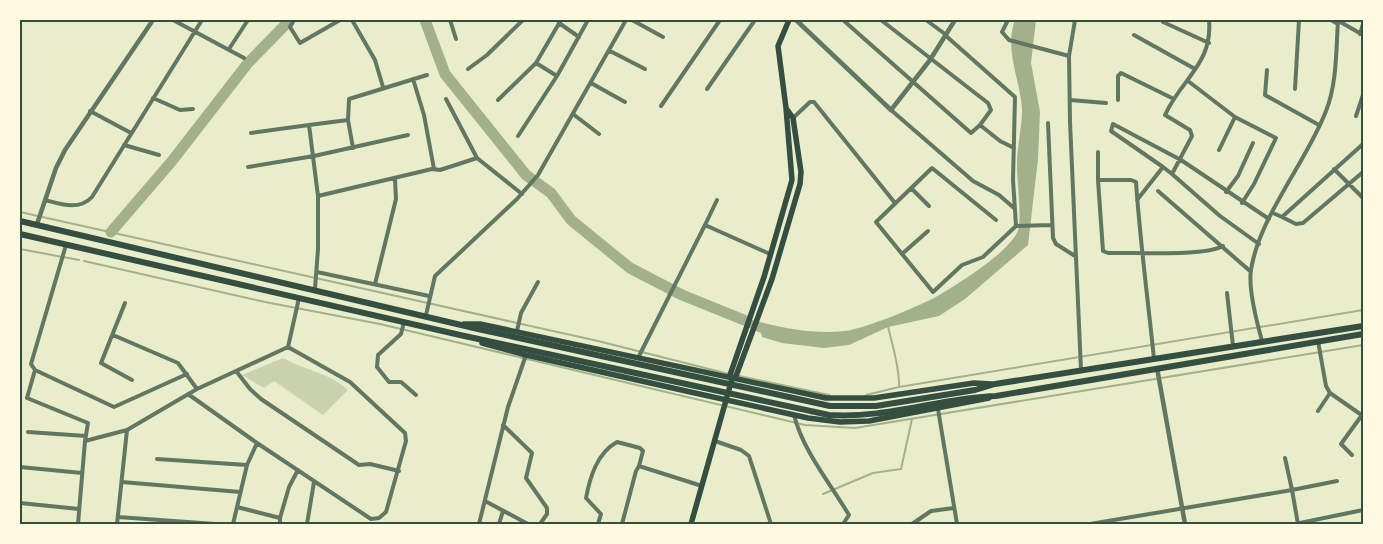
<svg xmlns="http://www.w3.org/2000/svg" width="1383" height="544" viewBox="0 0 1383 544" font-family="'PT Sans Narrow',sans-serif">
	<rect width="100%" height="100%" fill="#e9edc9"/>
	<path fill="#cad2ad" d="M283,358C304,370 330,373 348,390L323,415L274,381L264,388L242,375Z"/>
	<path fill="#a3b18a" d="M1015,20H1036L1031,63L1040,112L1038,159L1028,245L965,299L939,316L888,327L849,345L824,348L782,343L762,337L761,333L729,319L730,313C767,325 806,335 845,331C864,329 923,305 941,294C959,283 1018,247 1019,226C1021,206 1017,185 1017,165C1017,146 1022,128 1022,109C1020,79 1004,49 1015,20Z"/>
	<g fill="none" stroke-linecap="round" stroke-linejoin="round">
		<path stroke="#a3b18a" stroke-width="2" d="M20,212L598,341L729,374
			M20,249L79,260
			M84,261L265,302L380,324L805,425L855,428L1363,345
			M888,326C892,345 900,368 899,387
			M739,376L829,395
			M866,395L899,387L1363,310
			M823,494L873,473L901,469L912,419"/>
		<path stroke="#a3b18a" stroke-width="11" d="M425,20L445,74L526,175L551,193L571,220L630,268L682,295L744,320
			M111,232L172,161L248,63L290,20"/>
		<path stroke="#617663" stroke-width="4" d="M173,20L244,58
			M294,20L290,27L300,43L340,20
			M352,20L375,60L383,87
			M450,20L456,39
			M632,20L663,37
			M843,20L971,133L980,125
			M881,20L988,103L991,110L980,125L1000,141L1014,148
			M926,20L945,34
			M1008,20L1002,32L1009,40L1069,56
			M1075,20L1069,56L1070,122L1081,370
			M1331,20L1338,24
			M1337,20L1363,35
			M1163,22L1209,43
			M559,23L579,37
			M1360,34L1363,24
			M945,35L1015,97L1013,180L1016,226
			M1134,35L1195,69
			M229,49L248,20
			M610,51L645,69
			M536,63L557,76
			M468,69L487,55L523,20
			M1267,70L1265,95L1319,125
			M413,79L424,115L434,169
			M1188,81L1235,117L1276,138L1254,184L1242,203
			M591,83L625,102
			M707,89L755,20
			M1295,89L1299,20
			M153,98L180,110L193,109
			M446,99L477,158
			M498,100L536,63L561,20
			M1070,100L1106,103
			M1118,100V76L1121,73L1174,99
			M661,106L720,20
			M891,110L973,181L999,195L1014,208
			M90,111L131,133
			M573,114L599,134
			M1356,116L1363,95
			M793,118L810,102H814L895,203
			M1048,123L1053,238L1056,244L1075,256
			M251,133L309,125
			M518,136L557,76L588,20
			M124,145L159,155
			M353,148L348,120L349,99L427,75
			M1219,150L1235,117
			M1098,152V180
			M248,167L314,156L408,135
			M1163,167L1172,174L1192,136L1190,130L1165,115C1181,79 1213,64 1209,20
			M1334,169L1363,198
			M1172,174L1220,216L1259,244
			M911,188L929,206
			M1158,191L1250,271
			M1226,192L1238,176L1253,143
			M318,196L432,169L440,170L477,158L522,194
			M45,200C60,204 79,211 92,197L202,20
			M1137,200L1163,167L1111,131L1113,124L1181,160L1269,219
			M1273,213L1282,217L1363,144
			M1282,217L1296,224L1303,223L1363,172
			M996,220L932,168L876,222L933,292L962,265L983,257L1016,226L1052,225
			M705,225L717,200
			M902,254L928,231
			M317,272L429,296
			M375,284L396,199L395,179
			M315,289L318,249V196L309,125L348,120
			M1227,293L1233,346
			M125,303L101,363L132,380
			M426,315L435,276L517,199L538,175L626,20
			M404,322L401,334L378,355L377,367L389,382H401L416,395
			M517,331L521,313L538,282
			M113,335L178,363L197,389
			M1262,341C1257,323 1248,288 1251,270C1259,217 1307,161 1326,111C1337,84 1336,50 1338,21
			M1318,341L1326,386L1330,393L1363,416
			M288,347L299,298
			M638,358L705,225L770,254
			M1154,359C1148,300 1140,241 1136,182L1131,180H1098L1103,251L1108,253C1133,252 1204,257 1223,246
			M35,370L27,398L88,423L85,441L78,524
			M35,370L114,407L187,374
			M35,370L31,364L66,245
			M236,371L250,389L261,399L359,465L370,464L399,471
			M188,394L257,443L247,465L233,524
			M938,409L957,524
			M1318,411L1330,393
			M794,415C803,451 830,483 849,515L843,524
			M503,425L532,453L526,478L547,508V514L540,524
			M28,432L86,436
			M85,441L127,430L197,389L288,347
			M715,441L741,450L749,456L771,524
			M257,443L371,519L379,518L386,512L406,441L405,433L350,382L288,347
			M1352,455L1341,444L1362,415
			M1285,458L1292,490L1337,481
			M157,459L247,465
			M20,467L82,473
			M122,482L240,492
			M485,501L528,524
			M20,503L79,509
			M237,507L280,518V524
			M118,517L215,524
			M280,518L289,487L298,470
			M117,524L127,430
			M307,524L314,482
			M479,524L508,407L526,355
			M499,524L503,511
			M598,524L601,514L586,498C590,477 597,453 617,442L640,448L643,451L639,466
			M622,524L636,471L639,466L702,486
			M912,524L931,511L954,508
			M1090,524L1292,490L1298,524
			M1295,524L1363,510"/>
		<path stroke="#617663" stroke-width="4.5" d="M796,20L891,110L930,60L955,20
			M37,224L56,168L65,150L153,20
			M1157,368L1185,524"/>
		<path stroke="#344e41" stroke-width="5.5" d="M464,324H480L826,398H874L974,383L992,384
			M482,343L526,355L686,391L808,418L840,422L869,421L989,398
			M732,379L736,376L772,279L800,184L801,172L793,118L786,108L778,46L789,20
			M691,524L732,379L730,375L764,277L792,180L786,108"/>
		<path stroke="#344e41" stroke-width="6" d="M20,221L478,329L830,406H876L975,390L995,384L1363,326
			M20,234L460,335L829,415C885,419 940,398 996,396L1363,334"/>
	</g>
	<rect width="1383" height="544" fill="none" stroke="#fefae0" stroke-width="42"/>
	<rect x="21" y="21" width="1341" height="502" fill="none" stroke="#344e41" stroke-width="2"/>
</svg>
